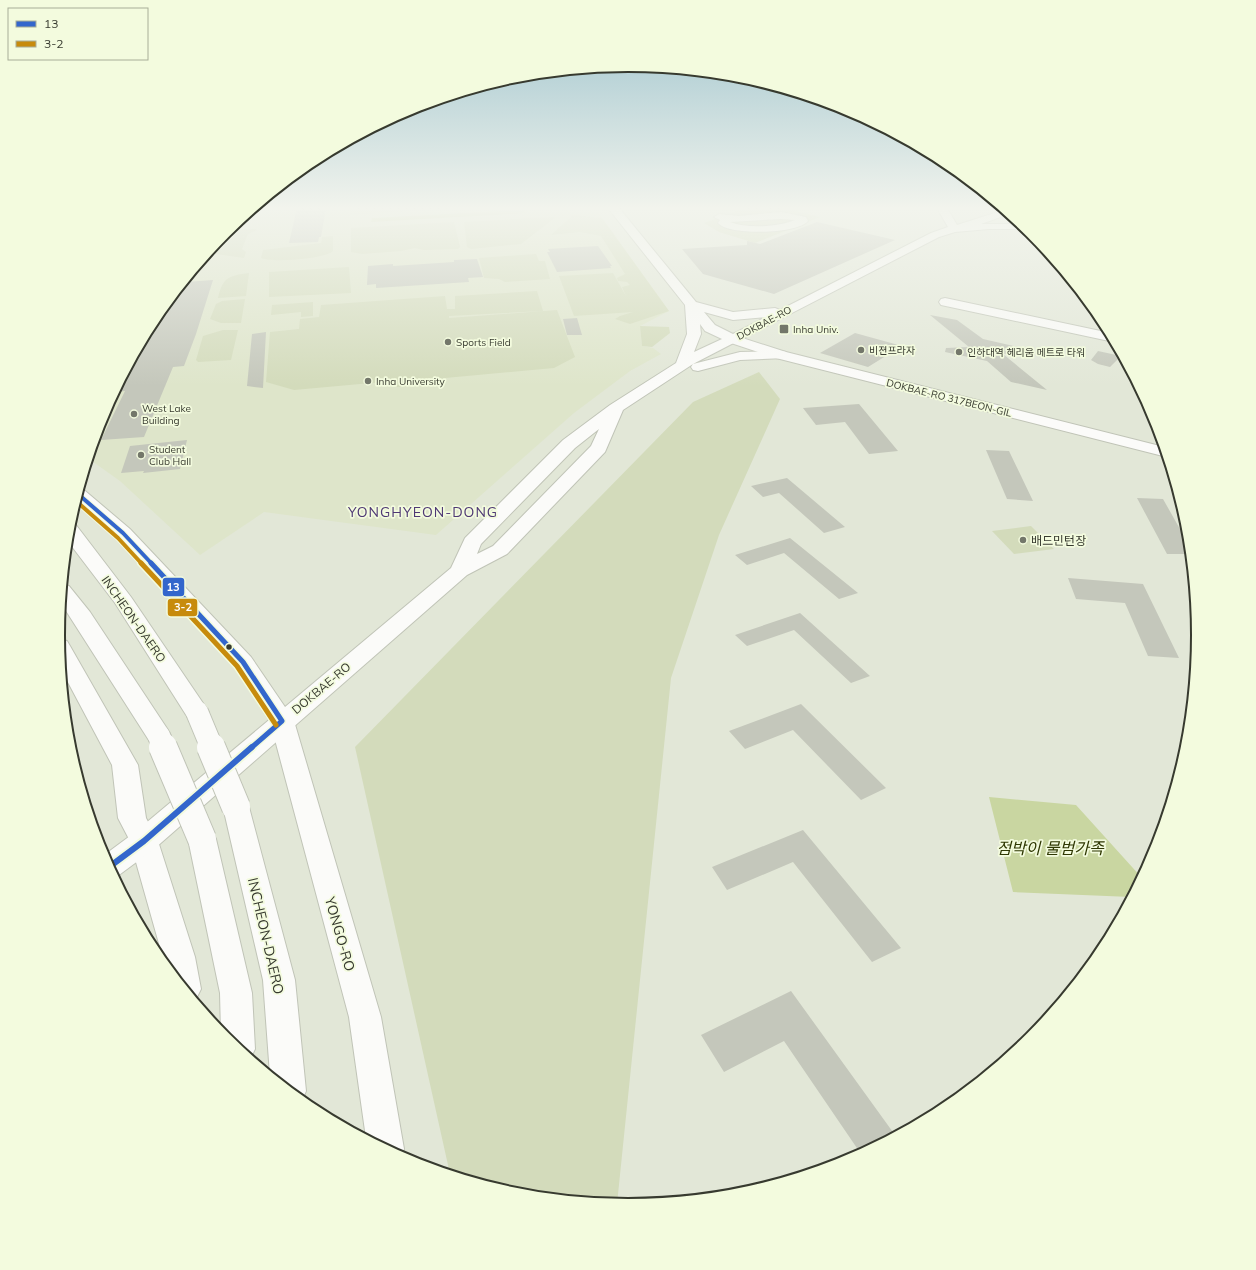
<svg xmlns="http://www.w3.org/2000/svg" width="1256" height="1270" viewBox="0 0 1256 1270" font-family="Mulish,'Noto Sans KR',sans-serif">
	<rect width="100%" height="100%" fill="#e2e7d7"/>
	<path fill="#dee5ca" d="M254,208H595L669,311L640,326L642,346L653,348L661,354L630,371L574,413L436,535L264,512L200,555L120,481L89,459L101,417L154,318L225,232Z"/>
	<path fill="#d3dbbb" d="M351,208H451L350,215Z
		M745,208H782L820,217L755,243L719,232L704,223Z
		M573,215L602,218L669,311L630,324L615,319L620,316L633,312L574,316L559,276L613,273L626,296L622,287L630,285L627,282L618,281L617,278L625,274L601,236L580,232L551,235Z
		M552,217H556L521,244L471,249L467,247L464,222Z
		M454,222L460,247L458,249L424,250L415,248L401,251L362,254L351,252V228Z
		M255,229L257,230L248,234L242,249L246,252L244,258L209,253L227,230Z
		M333,236V251C325,259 272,263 261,258L263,250L321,243L322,237Z
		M536,254L539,261H545L550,279L505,282L499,279L484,278L479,258Z
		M349,267L351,293L269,297V272Z
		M249,273L246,296L218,298C223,277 228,276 249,273Z
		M537,291L543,311L449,316V318L557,310L575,357L554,368L445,378L444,383L397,387L393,381L294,390L266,382L270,332L299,329L300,319L319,317L321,305L445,296L447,309H455V296Z
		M245,299L241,323H221L210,319L216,304L222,301Z
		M313,302V316L301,317V312L271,315L272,305Z
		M640,326L669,327L670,333L652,347L642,346Z
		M223,330H238L231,360L198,362L196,360L203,336Z
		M759,372L780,399L719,535L671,678L617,1204L517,1194L450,1174L355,747L693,402Z
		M1031,526L1054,549L1014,554L992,531Z"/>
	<path fill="#c9d6a1" d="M524,210L525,213L371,222L372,218Z
		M989,797L1076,805L1142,878L1131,897L1013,892Z"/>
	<path fill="#c4c7bb" d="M297,208H326L321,237H319L318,242L289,243Z
		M817,222L895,240L774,294L703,274L682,249L747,245V241L760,244Z
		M598,246L612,266H610L611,268L557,272L547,252H550L548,249Z
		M477,259L483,277L468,278L469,282L376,288V284L367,285L368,266L393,264V266L454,262V260Z
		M213,280L196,334L184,366L173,367L144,437L101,440L125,391L115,392L154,318L181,286H185L186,282Z
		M930,315L957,320L983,339L1027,349V352L1003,354L1047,390L1011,382L987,361L945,352L946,348L969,347Z
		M577,318L582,335H567L563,319Z
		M266,332L263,388L247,386L252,334Z
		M855,333L902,346L868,367L820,353Z
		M1098,351L1121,356L1110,367L1098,364L1091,360Z
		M859,404L898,451L869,454L845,422L816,425L803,408Z
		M187,440L180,469L143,473L144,471L121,473L130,446Z
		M986,450L1009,451L1033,501L1007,499Z
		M787,478L845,527L824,533L779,493L763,497L751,486Z
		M1137,498L1163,499L1189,545L1190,554H1167Z
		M790,538L858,593L839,599L784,553L747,565L735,555Z
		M1068,578L1143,584L1179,658L1148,656L1125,603L1076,599Z
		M800,613L870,676L851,683L794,630L747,646L735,635Z
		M801,704L886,788L861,800L793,730L745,749L729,731Z
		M803,830L901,948L872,962L793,862L727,890L712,867Z
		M791,991L895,1135L861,1154L784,1041L724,1072L701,1035Z"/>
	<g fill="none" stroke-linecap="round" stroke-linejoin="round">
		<g stroke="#c0c4b7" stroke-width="2">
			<path id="minor" d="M781,212L806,217L808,221C798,234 729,236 718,223L720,220L714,217L719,214L739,216ZM781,219L795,220C777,227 748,229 730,222Z
				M945,298L1110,333L1114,342L941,305L939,302L941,299Z
				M733,335L786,352L1164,447L1167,457L776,358L728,342L726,339L728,336Z
				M58,639L67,641L70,646L138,765L146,818L158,841L195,957L201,989L196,999L194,1000L165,965L130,841L118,818L112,765L62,671Z
				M282,713L291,715L294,721L381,1017L404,1149L401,1157L366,1138L349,1017L270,721L273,715Z"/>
		</g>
		<g stroke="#c0c4b7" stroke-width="2">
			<path id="major" d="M608,208H619L696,302L733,312L775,308L780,310L931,233L948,227L937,208H947L957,225L1004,210L1009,214L981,224H1021L1028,229H989L955,232L939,237L693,364L740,352L781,351L786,352L788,355L786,358L740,360L698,371L693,370L691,367L693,364L623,410L605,452L507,554L467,575L154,849L119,875L114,877L103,856L134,833L269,720L235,667L116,537L76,501L80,489L84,490L130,529L251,657L285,707L451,568L465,538L563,440L610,405L676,363L687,334L685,305ZM704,312L733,320L766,317L733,334L715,325ZM700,324L705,331L722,339L694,352L701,334ZM599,429L591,446L493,546L477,554L481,544L575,448Z"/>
		</g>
		<g stroke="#c0c4b7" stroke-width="2">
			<path id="highway" d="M69,523L76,525L131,597L209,712L206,718L197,720L188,718L115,603L67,540Z
				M63,584L69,586L90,612L168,730L171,736L168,742L159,745L150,742L61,603Z
				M236,797L245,800L249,807L295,980L306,1091L302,1101L270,1075L263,980L223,807L227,800Z
				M202,828L212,831L216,839L252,993L255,1049L250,1059L221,1033L220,993L188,839L192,831Z"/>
		</g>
		<use href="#minor" fill="#fbfbf9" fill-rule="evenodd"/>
		<use href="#major" fill="#fbfbf9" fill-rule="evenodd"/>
		<use href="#highway" fill="#fbfbf9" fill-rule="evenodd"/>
		<g stroke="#c0c4b7" stroke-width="24" stroke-linecap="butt">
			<path id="highway-bridge-far1" d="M197,712L212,748
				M159,736L164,748"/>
		</g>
		<g stroke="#c0c4b7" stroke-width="30" stroke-linecap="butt">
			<path id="highway-bridge" d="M163,747L202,839
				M211,747L236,807"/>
		</g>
		<use href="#highway-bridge-far1" stroke="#fbfbf9" stroke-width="22"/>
		<use href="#highway-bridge" stroke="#fbfbf9" stroke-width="28"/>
		<g stroke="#f3fbde" stroke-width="6">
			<path id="bus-1-far2" d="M78,494L123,533L152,564"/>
		</g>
		<g stroke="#f3fbde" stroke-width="8">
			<path id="bus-1-far1" d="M151,563L243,662L282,721L251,748"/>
		</g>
		<g stroke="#f3fbde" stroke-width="10">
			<path id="bus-1" d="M109,867L144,841L252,747"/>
		</g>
		<g stroke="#f3fbde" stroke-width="6">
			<path id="bus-2-far1" d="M76,501L118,538L142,564"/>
		</g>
		<g stroke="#f3fbde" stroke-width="8">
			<path id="bus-2" d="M141,563L237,666L276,725"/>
		</g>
		<use href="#bus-1-far2" stroke="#36c" stroke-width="4"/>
		<use href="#bus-1-far1" stroke="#36c" stroke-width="5"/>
		<use href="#bus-1" stroke="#36c" stroke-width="6"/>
		<use href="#bus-2-far1" stroke="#c78b0c" stroke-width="4"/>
		<use href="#bus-2" stroke="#c78b0c" stroke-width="5"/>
	</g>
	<linearGradient id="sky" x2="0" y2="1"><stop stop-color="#9bc2cc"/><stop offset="0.54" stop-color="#f2f4ed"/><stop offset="1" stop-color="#f2f4ed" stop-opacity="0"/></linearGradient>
	<rect width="1256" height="386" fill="url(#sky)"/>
	<g fill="#73776a" stroke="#f3fbde" stroke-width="1.5">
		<rect x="779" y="324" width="10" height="10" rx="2"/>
		<circle cx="448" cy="342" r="4"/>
		<circle cx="861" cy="350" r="4"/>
		<circle cx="959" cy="352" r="4"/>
		<circle cx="368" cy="381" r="4"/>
		<circle cx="134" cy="414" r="4"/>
		<circle cx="141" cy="455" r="4"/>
		<circle cx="1023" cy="540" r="4"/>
	</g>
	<circle fill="#373a2f" stroke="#f3fbde" stroke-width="1.5" cx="229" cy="647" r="3.5"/>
	<g text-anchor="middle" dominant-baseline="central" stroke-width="3.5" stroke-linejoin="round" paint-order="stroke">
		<g font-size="10" fill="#373a2f" stroke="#f3fbde">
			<text transform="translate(764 323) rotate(-28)">DOKBAE-RO</text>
			<text transform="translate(949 398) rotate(14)">DOKBAE-RO 317BEON-GIL</text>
		</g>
		<g font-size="10" fill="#373a2f" stroke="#f3fbde" text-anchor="start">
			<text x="793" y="329">Inha Univ.</text>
			<text x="456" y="342">Sports Field</text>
			<text x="869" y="350">비젼프라자</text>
			<text x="967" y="352">인하대역 헤리움 메트로 타워</text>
			<text x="376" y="381">Inha University</text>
			<text x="142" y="408">West Lake<tspan x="142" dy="12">Building</tspan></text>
			<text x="149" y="449">Student<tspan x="149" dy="12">Club Hall</tspan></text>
		</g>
		<g font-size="12" fill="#373a2f" stroke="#f3fbde" text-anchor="start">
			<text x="1031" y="540">배드민턴장</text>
		</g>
		<g font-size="12" fill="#373a2f" stroke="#f3fbde">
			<text transform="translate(134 619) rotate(55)">INCHEON-DAERO</text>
			<text transform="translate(321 688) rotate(-40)">DOKBAE-RO</text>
		</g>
		<g font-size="14" letter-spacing="1" fill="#4e3874" stroke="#f3fbde">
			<text x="423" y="512">YONGHYEON-DONG</text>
		</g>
		<g font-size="14" fill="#373a2f" stroke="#f3fbde">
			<text transform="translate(340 934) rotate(74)">YONGO-RO</text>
			<text transform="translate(266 936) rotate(77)">INCHEON-DAERO</text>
		</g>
		<g font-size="16" font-style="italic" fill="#2e3702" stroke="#f3fbde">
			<text x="1050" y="848">점박이 물범가족</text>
		</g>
	</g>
	<path d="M0 0H1256V1270H0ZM65 635a563 563 0 1 1 1126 0a563 563 0 1 1-1126 0Z" fill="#f3fbde" fill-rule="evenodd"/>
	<path fill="none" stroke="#373a2f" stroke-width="2" d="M65 635a563 563 0 1 1 1126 0a563 563 0 1 1-1126 0Z"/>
	<g stroke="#f3fbde" stroke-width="1.5">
		<rect x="162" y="577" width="23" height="20" rx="4" fill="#36c"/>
		<rect x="167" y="598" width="31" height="19" rx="4" fill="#c78b0c"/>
	</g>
	<g font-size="11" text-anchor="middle" font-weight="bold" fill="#fff">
		<text x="173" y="591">13</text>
		<text x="183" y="611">3-2</text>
	</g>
	<rect x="8" y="8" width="140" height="52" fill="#f3fbde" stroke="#a8ae98"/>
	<rect x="16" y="21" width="20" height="6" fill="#3366cc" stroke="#a8ae98"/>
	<text x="44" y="28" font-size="12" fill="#373a2f">13</text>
	<rect x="16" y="41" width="20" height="6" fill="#c78b0c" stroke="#a8ae98"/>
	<text x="44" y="48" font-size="12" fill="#373a2f">3-2</text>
</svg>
